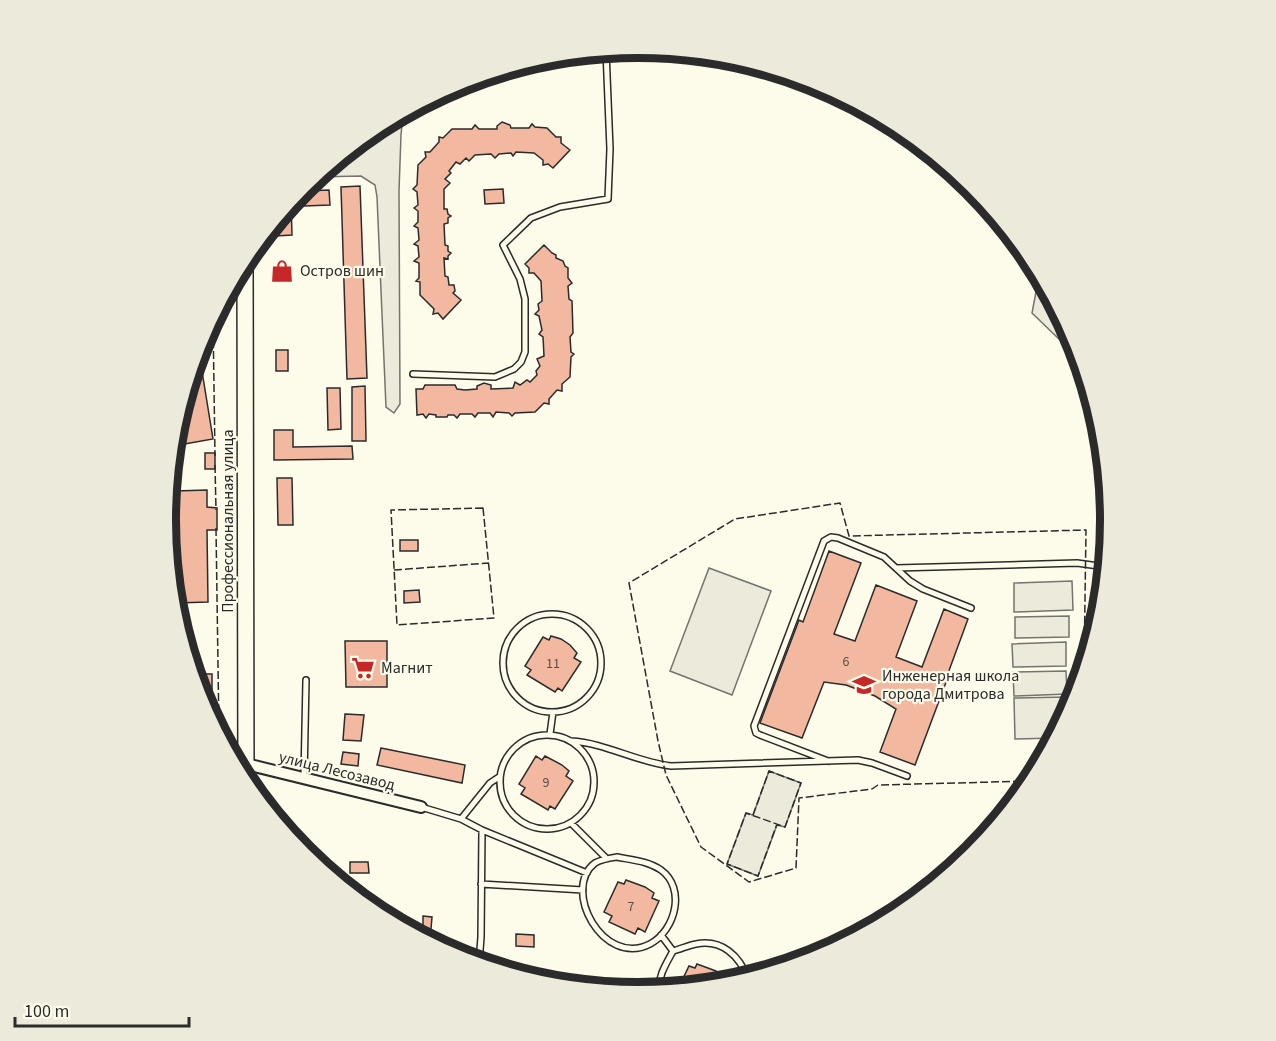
<svg xmlns="http://www.w3.org/2000/svg" width="1276" height="1041" viewBox="0 0 1276 1041" font-family="'Source Sans 3',sans-serif">
	<rect width="100%" height="100%" fill="#fdfbea"/>
	<path fill="#ecebdb" stroke="#74746e" stroke-width="1.5" d="M403,113L401,135L399,191L400,404L394,413L386,407L377,197L375,185L361,176L316,177L376,127Z
		M1045,284L1075,340V341L1059,339L1032,313L1036,292Z
		M709,568L771,591L732,695L670,671Z
		M1072,581L1073,610L1014,612V583Z
		M1069,616V637L1015,638V617Z
		M1066,642V666L1013,667L1012,644Z
		M1066,671L1067,694L1014,696L1013,672Z
		M1067,697V715L1055,738L1015,739L1014,698Z
		M769,771L801,783L785,827L777,825L758,876L727,864L746,813L753,815Z"/>
	<path fill="#f2b8a0" stroke="#2b2b2b" stroke-width="1.5" d="M502,122L510,125L511,128H529L532,124L535,127L547,128L556,137H561V143L570,150L553,168L548,164L543,165V160L534,153L516,152L513,156L511,153L499,154L495,158L491,154L475,155L469,161L466,158L460,164L456,162L449,171L451,173L445,179L450,183L444,189V209H447L448,214L451,216L448,218V223L444,224L445,245L448,246V251L451,253L448,256V259L444,258L445,276L448,277L449,285H454L455,291L453,293L461,300L443,319L438,313L433,314L434,309L420,295V282L416,281L419,278V263L414,261L419,257L418,246L414,244L419,240L418,228L414,226L418,222V211L414,208L418,205L417,192L413,189L417,185L418,165L426,157L425,152H430L439,142V137L443,138L452,129H472L475,125L479,129H497V126Z
		M360,186L367,378L347,379L341,187Z
		M503,189L504,203L485,204L484,190Z
		M329,190L330,205L304,206V191Z
		M291,202L292,235L276,236L275,222Z
		M544,245L552,253L556,255V258L563,261L565,266L568,268V278L572,283L568,286L569,299L572,301L573,333L570,337L571,352L574,354L571,357L570,377L562,384V391L557,390L549,399V404L544,403L535,412L515,413L512,416L509,413L496,412L493,417L490,413H478L475,417L472,414H460L457,418L454,415H448L447,417H436V415L429,414L426,418L423,414L417,415L416,389H423L425,385H455L457,389L465,390L477,389V386L484,383L491,385V389L513,388L515,382L520,385L527,380L530,382L537,375L536,371L540,366L537,359L544,356L543,337L539,334L542,330L539,316L535,314L539,310L538,304L542,301L541,281L534,273H529V268L525,264Z
		M276,350H288V371H276Z
		M200,359L213,439L173,446L175,428L195,360Z
		M365,386L366,441H352V387Z
		M327,388H340L341,429L328,430Z
		M274,430H293V447L352,446L353,459L274,460Z
		M205,453H215V469H205Z
		M277,478H292L293,525H278Z
		M207,490V507L217,508V530H207L208,602L176,603L175,491Z
		M400,540H418V551H400Z
		M829,551L861,563L834,634L855,641L876,585L917,601L896,657L922,667L944,609L968,619L947,676L948,677L915,765L880,752L896,709L875,696L846,685L824,682L802,738L760,723L799,620L803,622Z
		M170,571H175L176,603H174Z
		M419,590L420,602L404,603V591Z
		M551,636L561,639L570,645L577,653L574,658L581,662L562,691L558,688L555,692L527,675L531,670L525,666L543,637L549,640Z
		M345,641H387V687H346Z
		M193,674H212V697H200Z
		M345,714L364,715L361,741L343,740Z
		M381,748L465,765L462,783L377,765Z
		M343,752L359,754L358,766L341,764Z
		M536,756L542,760L545,756L562,765L569,771L566,776L573,781L555,809L550,806L548,810L521,794L525,788L519,784Z
		M350,862H368L369,873H350Z
		M626,880L645,887L654,893L652,898L659,901L645,932L638,928L635,934L609,922L612,916L604,912L618,882L624,884Z
		M423,916L432,917L431,929H423Z
		M516,934L534,935V947L516,946Z
		M697,964L716,971L725,977L723,982L727,984L678,989L689,966L695,968Z"/>
	<g fill="none" stroke-linecap="round" stroke-linejoin="round">
		<g stroke="#2b2b2b" stroke-width="8">
			<path id="service" d="M615,50L636,55
				M413,374L495,377L514,369L521,362L525,352V299L520,279L503,245L531,218L560,207L608,199L610,149L606,51
				M896,568L1077,563L1106,567
				M503 663a49 49 0 1 1 98 0a49 49 0 1 1-98 0Z
				M550,734L553,712
				M500 782a47 47 0 1 1 94 0a47 47 0 1 1-94 0Z
				M571,741C606,743 636,762 671,766L858,760L872,763L907,776
				M828,761L760,735L756,733L754,726L824,541L831,537L838,538L884,557L910,581L923,589L971,608
				M304,778L306,680
				M421,807L461,819L482,830L587,873
				M461,819L490,783L499,777
				M571,823L606,858
				M617,857C632,860 648,861 661,870C686,888 676,930 650,944C603,968 561,889 595,863C602,859 610,858 617,857Z
				M481,884L583,890
				M661,935L673,951
				M479,963L481,937L482,830
				M659,991C658,976 666,964 673,951C681,949 689,945 696,944C722,939 740,956 748,979"/>
		</g>
		<g stroke="#2b2b2b" stroke-width="14">
			<path id="minor" d="M246,764L421,807"/>
		</g>
		<g stroke="#2b2b2b" stroke-width="18">
			<path id="secondary" d="M245,258L246,784"/>
		</g>
		<use href="#service" stroke="#fdfbea" stroke-width="5"/>
		<use href="#minor" stroke="#fdfbea" stroke-width="10"/>
		<use href="#secondary" stroke="#fdfbea" stroke-width="15"/>
		<path stroke="#2b2b2b" stroke-width="1.5" stroke-dasharray="8 3" stroke-linecap="butt" d="M213,318L215,456
			M215,465L216,510
			M483,508L494,618L397,625L391,510Z
			M216,528L219,734
			M394,570L489,563
			M1032,781L878,785L872,789L799,798L796,868L749,882L701,847L666,775L658,741L629,583L735,519L840,503L849,536L1086,530L1084,669
			M753,815L769,771L801,783L785,827L746,813L727,864L758,876L777,824"/>
	</g>
	<defs>
		<g id="shop-bare" transform="scale(1.8)"><path d="M-5-2.5h2.3a2.7 3.5 0 0 1 5.4 0H5L5.5 6h-11ZM-1.5-2.5h3a1.5 2.3 0 0 0-3 0Z" fill="#c62828" stroke="#fdfbea" stroke-width="2.5" paint-order="stroke"/></g>
		<g id="supermarket-bare" transform="scale(1.8)"><path d="M-6-5.5h2.5l.6 2H6L4.5 2H-2.5L-4.4-4H-6ZM-1.5 3.2a1.3 1.3 0 1 0 .1 0ZM3 3.2a1.3 1.3 0 1 0 .1 0Z" fill="#c62828" stroke="#fdfbea" stroke-width="2.5" paint-order="stroke"/></g>
		<g id="school-bare" transform="scale(1.8)"><path d="M0-5L7-2L0 1L-7-2ZM-4 1L0 2.5L4 1V4Q0 6-4 4Z" fill="#c62828" stroke="#fdfbea" stroke-width="2.5" paint-order="stroke"/></g>
	</defs>
	<g fill-rule="evenodd">
		<use href="#shop-bare" x="282" y="271"/>
		<use href="#supermarket-bare" x="363" y="668"/>
		<use href="#school-bare" x="864" y="685"/>
	</g>
	<g text-anchor="middle" dominant-baseline="central" stroke-width="4.5" stroke-linejoin="round" paint-order="stroke">
		<g font-size="14" fill="#5d4e48">
			<text x="846" y="662">6</text>
			<text x="553" y="664">11</text>
			<text x="546" y="783">9</text>
			<text x="631" y="907">7</text>
		</g>
		<g font-size="16" fill="#2b2b2b" stroke="#fdfbea" text-anchor="start">
			<text x="300" y="271">Остров шин</text>
			<text x="381" y="668">Магнит</text>
			<text x="882" y="676">Инженерная школа<tspan x="882" dy="18">города Дмитрова</tspan></text>
		</g>
		<g font-size="16" fill="#2b2b2b" stroke="#fdfbea">
			<text transform="translate(228 521) rotate(-90)">Профессиональная улица</text>
			<text transform="translate(337 771) rotate(14)">улица Лесозавод</text>
		</g>
	</g>
	<path d="M0 0H1276V1041H0ZM176 520a462 462 0 1 1 924 0a462 462 0 1 1-924 0Z" fill="#eceadb" fill-rule="evenodd"/>
	<path fill="none" stroke="#2b2b2b" stroke-width="8" d="M176 520a462 462 0 1 1 924 0a462 462 0 1 1-924 0Z"/>
	<path d="M15 1017v9h174v-9" fill="none" stroke="#2b2b2b" stroke-width="3"/>
	<text x="24" y="1017" font-size="18" fill="#2b2b2b" stroke="#fdfbea" stroke-width="4.5" paint-order="stroke">100 m</text>
</svg>
